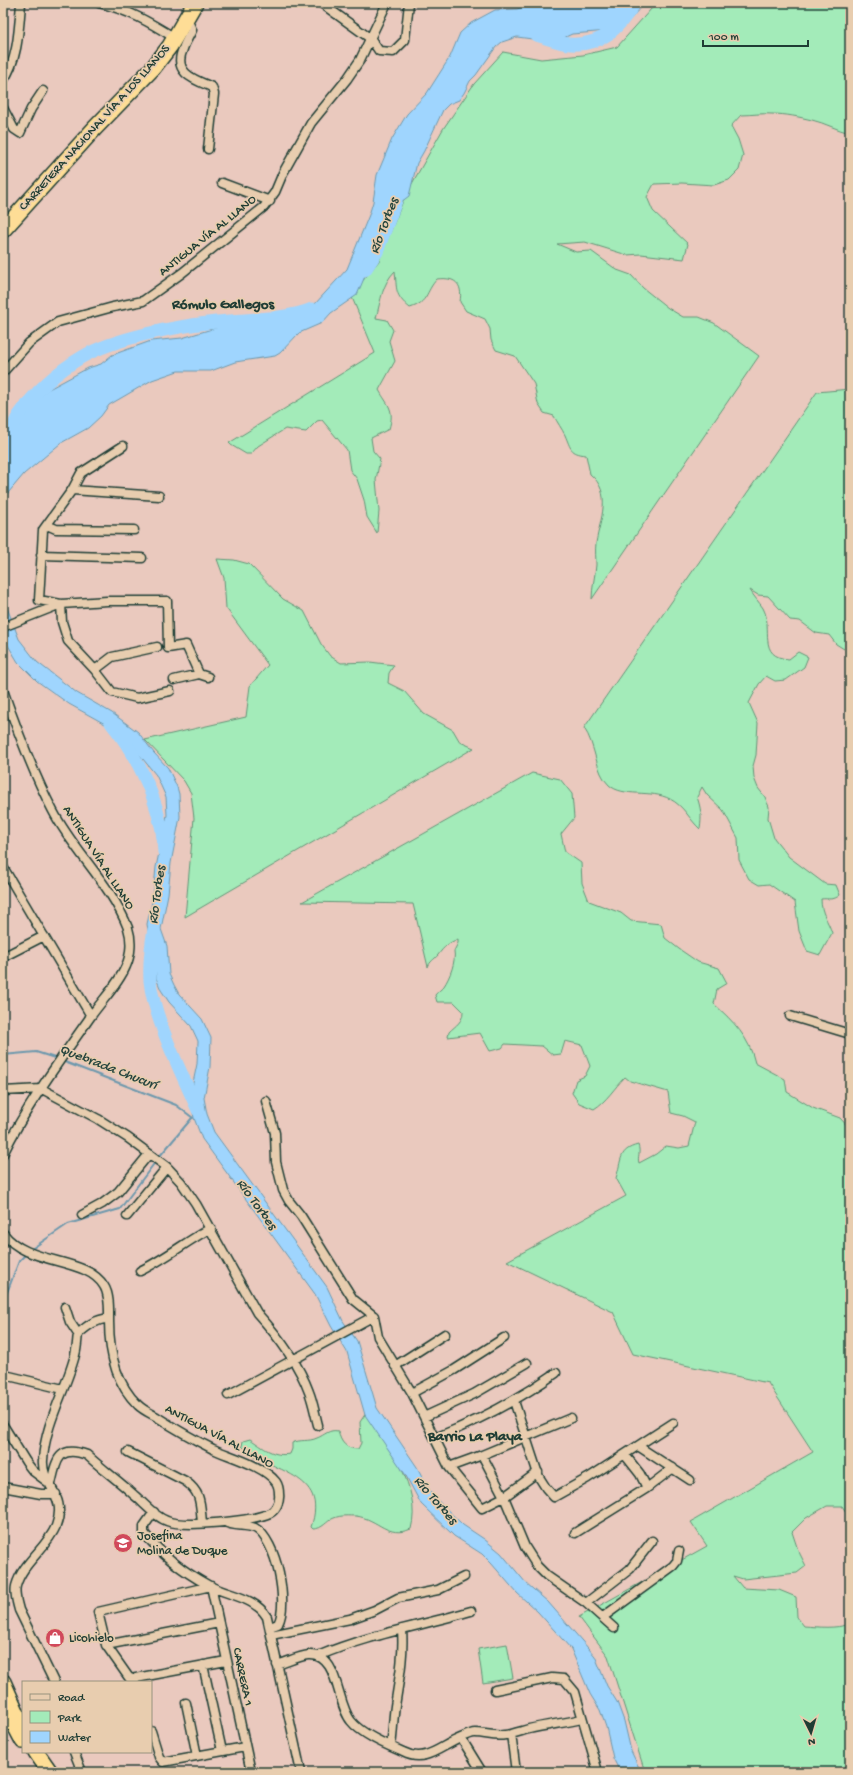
<svg xmlns="http://www.w3.org/2000/svg" width="853" height="1775" viewBox="0 0 853 1775" font-family="'Gochi Hand',sans-serif">
	<rect width="100%" height="100%" fill="#eac9be"/>
	<filter id="ink" filterUnits="userSpaceOnUse"><feTurbulence type="fractalNoise" baseFrequency=".025" numOctaves="2"/><feDisplacementMap in="SourceGraphic" scale="8" xChannelSelector="R" yChannelSelector="G"/><feConvolveMatrix kernelMatrix="1 2 1 2 8 2 1 2 1" color-interpolation-filters="sRGB"/></filter>
	<g filter="url(#ink)">
		<path fill="#a3ebb9" stroke="#619476" d="M653,3H850V133C837,130 825,123 812,120C799,117 786,114 772,114C762,113 752,115 741,115L731,126L738,139L743,155L739,170L729,180L714,185L682,183L654,184L647,197L653,211L688,244L684,259L641,254L627,255L585,242L557,244L576,252L591,251L617,270L631,275L643,288L668,308L683,317H699L714,323L759,356L592,599C592,587 595,577 596,565C596,558 595,551 596,543C600,519 613,493 590,474L586,455C570,453 571,449 565,435C562,429 557,422 554,416L544,413L538,404L534,384L515,356L496,350L491,340L490,329L485,319L466,311L460,302C463,283 455,277 437,279C425,292 429,302 410,308C394,295 397,289 395,271C382,284 381,300 376,318L387,320L393,330L389,341L395,361L379,390C388,406 395,409 389,429L371,438L373,451L380,459L376,480L379,511L377,533L367,517L364,500L357,479L350,470L347,450L322,420L317,421L306,432L285,429L258,446L251,454H246L231,445L229,443L375,353L351,295L379,261L405,196L443,129L474,84L503,52L541,59L583,55L617,47L652,8Z
			M850,389V645L844,649L836,644L829,635L816,633L800,621L790,620L768,596L758,595L750,590C754,597 759,602 763,608C774,628 756,657 789,659L798,652L808,657L804,667L786,680L775,681L766,676L759,684L749,703L758,723L756,755L753,766L754,778L758,788L765,797L769,807L768,818L774,838L789,857L825,884L836,885L840,895C833,901 829,898 821,899C821,914 828,920 832,933L820,955L807,951L799,931L795,902L769,884L759,885L749,879L739,860L738,838L723,810L707,795L702,787L697,797C701,808 702,817 700,829C689,819 684,806 670,799C651,789 623,798 609,785C595,772 596,745 584,728L817,392Z
			M217,559L234,560L249,564L283,599L304,611L321,644L330,656L341,663L370,662L394,665L389,673L388,683L404,691L424,714L453,730L460,742L474,748L185,917L194,818L191,793L184,781L145,740L246,717L250,686L268,665L226,608L224,578Z
			M532,773L560,779L572,794L574,818L561,834L565,852L581,863L582,883L589,901L621,913L631,921L661,924L665,938L679,949L698,962L719,968L727,983L717,989L714,1004C734,1022 749,1037 755,1063L785,1079L787,1092L813,1108L840,1118L850,1129V1518L842,1506H827L806,1518L792,1532L798,1550L806,1566L797,1573L743,1579L733,1576L743,1588L779,1590L796,1597L797,1617L804,1626C819,1627 835,1629 850,1624V1772H645L608,1656L579,1617L707,1546L691,1522L813,1452L768,1383L633,1354L613,1312L507,1261L626,1196L616,1178C622,1160 618,1150 638,1145C641,1153 637,1157 639,1163L656,1154L666,1146L679,1148L689,1146L695,1122L683,1116L671,1113L668,1092L630,1081L625,1077C614,1088 607,1101 594,1109L579,1103L572,1093L576,1080L585,1076L590,1066L582,1045L565,1041L561,1054L553,1055L542,1046L505,1044L502,1048L490,1051L480,1033L448,1037L449,1032C456,1025 463,1022 463,1011L454,1002H437L435,995C438,991 442,989 444,986C450,977 456,961 454,951L458,943V939C448,943 444,947 438,955C434,960 430,961 428,967L413,904L302,902Z
			M366,1413C388,1443 422,1489 411,1529C387,1539 379,1519 356,1516C349,1516 341,1515 334,1518C326,1521 323,1529 313,1529L311,1527C330,1472 271,1474 242,1446L243,1441L250,1439C264,1448 273,1457 290,1454L292,1449V1443C300,1439 309,1442 317,1438C325,1435 329,1429 338,1431C341,1443 346,1449 358,1449L361,1443L360,1422Z
			M507,1644L513,1678L483,1683L478,1649Z"/>
		<path fill="#9fd5fe" stroke="#6c98ad" d="M534,3H644L631,19L623,25L608,31L572,34L561,39L540,40L517,37L502,42L496,47L476,75L470,81L464,93L459,100L449,104L443,110L424,151L417,163L409,196L401,202L391,215L385,237L371,262L357,295L331,313L322,323L299,333L280,353L275,356L235,362L211,371H178L152,380L109,405L101,416L88,428L61,443L24,474L3,499V425L38,400L49,389L88,368L101,364L112,355L151,341L182,338L232,323L262,321L285,317L314,305L347,269L369,215L373,202L377,175L392,139L407,114L427,93L450,57L460,33L471,23L495,10L517,9Z
			M3,597L19,639L37,662L77,693L112,713L138,732L154,753L168,768L177,787L179,794L180,817L171,863L168,894L161,929L167,946L169,974L174,985L179,994L202,1019L211,1038L210,1067L204,1098L207,1114L214,1132L327,1287L343,1321L357,1341L377,1408L417,1467L432,1495L463,1525L484,1539L501,1553L526,1583L548,1602L595,1656L607,1686L617,1702L624,1721L631,1751L641,1772H620L613,1758L606,1727L600,1710L590,1694L571,1649L538,1612L517,1593L491,1563L482,1554L454,1536L421,1504L405,1474L365,1415L347,1352L331,1326L315,1294L202,1139L194,1118L190,1097L197,1064L198,1041L191,1026L169,1002L161,990L156,978L154,950L148,931L147,924L153,898L156,867L167,815L166,797L156,775L129,742L105,724L69,704L37,681L18,662L3,637Z"/>
		<g fill="none" stroke-linecap="round" stroke-linejoin="round">
			<path stroke="#6c98ad" stroke-width="2" d="M3,1055L36,1052L58,1059
				M62,1061L176,1105L193,1118
				M159,1157L192,1118
				M30,1250L68,1224L120,1209L156,1161
				M3,1303L19,1261L27,1253"/>
			<path stroke="#9fd5fe" stroke-width="13" d="M536,35C547,38 559,43 570,44C603,46 619,28 635,3
				M365,270L377,252L396,201
				M3,457C7,443 11,427 19,415C35,392 58,371 82,357C115,338 177,326 216,322C244,319 287,320 312,309
				M111,723C133,750 152,787 160,822C163,831 163,842 164,852
				M154,929C151,946 149,964 150,981C154,1019 182,1074 198,1110"/>
			<g stroke="#1f3d34" stroke-width="11">
				<path id="street" d="M99,3C127,9 151,23 175,38
					M321,3L371,39L379,51L393,52L405,40L409,3
					M187,19L192,30C189,37 185,42 183,49C172,73 195,80 212,87L214,94L208,149
					M3,81C18,60 19,29 21,3
					M3,108L14,129L20,133L31,109L43,91
					M222,183L270,201
					M3,372L29,343L58,322L113,307L143,301L182,273L264,207L275,192L283,173L311,123L347,79L360,60L387,3
					M123,446L81,473L72,490L43,530L39,600L61,604L107,601H167L168,648L186,645L199,674
					M72,490L159,496
					M47,525L56,529L134,530
					M41,555L142,558
					M3,627L61,604L62,622L68,641L95,670L112,692L137,698L170,691
					M95,670L112,657L157,647
					M174,680L199,674L208,677
					M3,690C17,730 33,773 53,811C74,852 111,884 128,928C132,940 131,955 126,966C118,985 103,999 91,1016C60,1060 27,1105 3,1154
					M3,867L91,1016
					M3,957L44,936
					M790,1016L850,1034
					M3,1091L42,1089L98,1119L128,1138L167,1167L181,1182L196,1204L257,1313C278,1336 298,1362 309,1392C313,1402 315,1414 318,1425
					M266,1101L275,1133L276,1162L283,1190L289,1201L301,1216L353,1299L374,1316L378,1337L412,1393L449,1467L482,1508L504,1497L538,1472
					M82,1215L102,1204L118,1192L149,1154
					M127,1216L167,1167
					M3,1233C27,1266 86,1256 104,1286C110,1295 109,1311 109,1321C109,1351 115,1383 138,1405C143,1410 150,1413 157,1417C174,1428 195,1440 213,1449C231,1457 264,1466 276,1482C278,1485 279,1490 279,1494C280,1501 276,1510 270,1513C253,1521 184,1528 167,1521C155,1517 144,1503 134,1495C119,1481 102,1469 87,1455C58,1444 56,1461 51,1484
					M140,1271C165,1259 187,1241 211,1228
					M65,1307L70,1322L78,1334
					M395,1366L445,1334
					M5,1375L63,1389
					M412,1393L454,1370L504,1338
					M228,1395L374,1316
					M514,1401L539,1477L546,1488L554,1497L588,1478L673,1423
					M424,1417L474,1394L527,1363
					M3,1425L26,1462L33,1471L49,1483
					M435,1438C478,1421 518,1400 556,1373
					M638,1446L690,1480
					M128,1452L185,1481C202,1493 200,1504 202,1523
					M482,1455L504,1497L525,1547L537,1566L547,1576L586,1603L614,1628
					M625,1455L640,1474L647,1488
					M449,1467L482,1455L571,1418
					M3,1487L41,1494H56
					M154,1512L144,1526V1533C161,1554 184,1572 208,1585C228,1596 254,1596 267,1617L301,1772
					M225,1522C234,1527 245,1524 255,1528C277,1540 289,1604 278,1624L270,1627
					M575,1533L647,1488L673,1468
					M586,1603L630,1569L652,1541
					M603,1617L673,1566L677,1561L679,1551
					M271,1635L350,1619L375,1610L398,1598L438,1590L464,1577
					M106,1645L219,1623
					M318,1656C368,1635 420,1626 471,1611
					M203,1665L222,1751
					M277,1665C287,1662 299,1656 309,1655C339,1653 336,1703 351,1721C361,1734 387,1745 403,1752C426,1764 440,1746 461,1738C465,1736 471,1733 475,1733C485,1733 495,1737 505,1735C513,1734 521,1731 529,1729C546,1725 564,1723 582,1719
					M131,1679L226,1661
					M54,1682L19,1610C17,1602 14,1594 16,1586C22,1563 47,1548 56,1526C68,1495 41,1485 43,1460C45,1423 66,1390 75,1355C77,1348 77,1341 78,1334C88,1325 95,1320 109,1318
					M132,1682L106,1645L98,1612L211,1586L251,1772
					M495,1690L552,1678L564,1679L575,1692L598,1772
					M186,1703L197,1756
					M151,1731L159,1757L163,1762L245,1747
					M511,1734L516,1772
					M461,1738L482,1772
					M391,1746C393,1733 393,1719 395,1706C399,1680 404,1656 402,1629
					M74,1752L82,1772"/>
			</g>
			<g stroke="#1f3d34" stroke-width="18">
				<path id="highway" d="M3,230L95,128L153,68L170,46L195,3
					M3,1682L23,1727
					M12,1720L23,1741
					M36,1752L50,1772"/>
			</g>
			<use href="#street" stroke="#e8cdaf" stroke-width="8"/>
			<use href="#highway" stroke="#fedd96" stroke-width="15"/>
		</g>
	</g>
	<defs>
		<g id="school-disc" transform="scale(1)"><circle r="9.5" fill="#d1495b" stroke="#e8cdaf"/><path d="M0-5L7-2L0 1L-7-2ZM-4 1L0 2.5L4 1V4Q0 6-4 4Z" fill="#fff"/></g>
		<g id="shop-disc" transform="scale(1)"><circle r="9.5" fill="#d1495b" stroke="#e8cdaf"/><path d="M-5-2.5h2.3a2.7 3.5 0 0 1 5.4 0H5L5.5 6h-11ZM-1.5-2.5h3a1.5 2.3 0 0 0-3 0Z" fill="#fff"/></g>
	</defs>
	<g fill-rule="evenodd">
		<use href="#school-disc" x="123" y="1543"/>
		<use href="#shop-disc" x="55" y="1638"/>
	</g>
	<g text-anchor="middle" dominant-baseline="central" stroke-width="3.5" stroke-linejoin="round" paint-order="stroke">
		<g font-size="13" fill="#1f3d34" stroke="#e8cdaf">
			<text transform="translate(95 128) rotate(-48)">CARRETERA NACIONAL VÍA A LOS LLANOS</text>
			<text transform="translate(208 236) rotate(-39)">ANTIGUA VÍA AL LLANO</text>
			<text transform="translate(98 858) rotate(57)">ANTIGUA VÍA AL LLANO</text>
			<text transform="translate(219 1437) rotate(28)">ANTIGUA VÍA AL LLANO</text>
			<text transform="translate(242 1677) rotate(78)">CARRERA 1</text>
		</g>
		<g font-size="13" fill="#1f3d34" stroke="#e8cdaf" text-anchor="start">
			<text x="137" y="1536">Josefina<tspan x="137" dy="15">Molina de Duque</tspan></text>
			<text x="69" y="1638">Licohielo</text>
		</g>
		<g font-size="14" font-style="italic" fill="#25453e" stroke="#e8cdaf">
			<text transform="translate(385 226) rotate(-69)">Río Torbes</text>
			<text transform="translate(158 895) rotate(-82)">Río Torbes</text>
			<text transform="translate(108 1068) rotate(21)">Quebrada Chucurí</text>
			<text transform="translate(256 1205) rotate(54)">Río Torbes</text>
			<text transform="translate(435 1501) rotate(49)">Río Torbes</text>
		</g>
		<g font-size="15" font-weight="bold" fill="#1f3d34" stroke="#e8cdaf">
			<text x="223" y="305">Rómulo Gallegos</text>
			<text x="475" y="1437">Barrio La Playa</text>
		</g>
	</g>
	<rect width="853" height="1775" fill="none" stroke="#e8cdaf" stroke-width="16"/>
	<rect x="8" y="8" width="837" height="1759" fill="none" stroke="#1f3d34" stroke-width="1.5" filter="url(#ink)"/>
	<rect x="22" y="1681" width="130" height="72" fill="#e8cdaf" stroke="#98937e"/>
	<rect x="30" y="1694" width="20" height="6" fill="#e8cdaf" stroke="#98937e"/>
	<text x="58" y="1701" font-size="12" fill="#1f3d34">Road</text>
	<rect x="30" y="1711" width="20" height="12" fill="#a3ebb9" stroke="#98937e"/>
	<text x="58" y="1721" font-size="12" fill="#1f3d34">Park</text>
	<rect x="30" y="1731" width="20" height="12" fill="#9fd5fe" stroke="#98937e"/>
	<text x="58" y="1741" font-size="12" fill="#1f3d34">Water</text>
	<g transform="translate(811 1733) rotate(175)" stroke="#e8cdaf" stroke-width="3" paint-order="stroke">
	<path d="M0-3L7 15L0 10L-7 15Z" fill="#1f3d34"/>
	<text y="-6" font-size="11" font-weight="bold" text-anchor="middle" fill="#1f3d34">N</text>
	</g>
	<path d="M703 40v6h105v-6" fill="none" stroke="#1f3d34" stroke-width="2"/>
	<text x="709" y="40" font-size="12" fill="#1f3d34" stroke="#e8cdaf" stroke-width="3" paint-order="stroke">100 m</text>
</svg>
